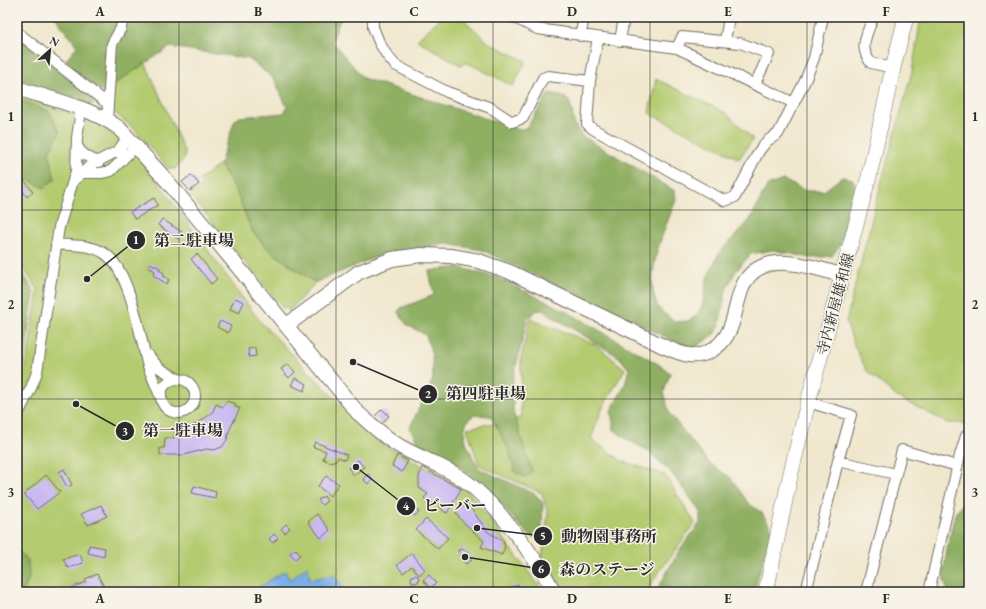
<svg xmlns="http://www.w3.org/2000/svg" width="986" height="609" viewBox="0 0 986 609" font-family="'EB Garamond','Noto Serif JP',serif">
	<rect width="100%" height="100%" fill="#f7f3e8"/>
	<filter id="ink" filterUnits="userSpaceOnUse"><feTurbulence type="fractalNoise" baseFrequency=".025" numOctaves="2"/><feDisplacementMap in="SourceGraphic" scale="8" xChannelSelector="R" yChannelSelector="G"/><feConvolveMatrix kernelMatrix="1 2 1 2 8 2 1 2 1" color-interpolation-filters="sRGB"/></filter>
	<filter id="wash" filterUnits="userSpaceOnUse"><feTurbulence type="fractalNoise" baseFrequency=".012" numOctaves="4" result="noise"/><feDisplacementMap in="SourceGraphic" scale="16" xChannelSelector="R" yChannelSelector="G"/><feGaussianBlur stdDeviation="0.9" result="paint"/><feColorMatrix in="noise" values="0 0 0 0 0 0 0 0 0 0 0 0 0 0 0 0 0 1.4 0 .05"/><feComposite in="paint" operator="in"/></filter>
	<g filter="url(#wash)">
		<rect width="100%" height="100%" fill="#f0e7cd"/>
		<path fill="#b4cb70" stroke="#707b4e" d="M441,17H461L489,43L526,61L513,86L468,63L460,65L417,40Z
			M921,17H969L968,423H948L897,397L867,371L854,345L846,321L880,187L912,72Z
			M145,62L185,153L184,159L175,169H169L134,129L111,110L112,87Z
			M656,79L726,113L753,139L739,159L649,113Z
			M17,95L106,126L141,159L259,320L374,439L468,491L540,587L542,592H17V388L26,368L38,290L17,258Z
			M220,164L236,191L252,231L268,249L308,278L316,282L290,310L282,307L190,195L202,185L199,180Z
			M530,319L595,344L625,369L602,409L591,439L622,461L665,475L695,523L652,582L648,592H564L542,558L548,513L542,493L479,465L467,428L521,418V358Z"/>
		<path fill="#8faf62" stroke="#5d6d46" d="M55,17H341L332,41L363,78L520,130L527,127L549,93C574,98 569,101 574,122C575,127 580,131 582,136L675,191L676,200C665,229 643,274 657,305C659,311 670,317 675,322L688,321L697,315L703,303L707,278L719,253L750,220L767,186L783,180L806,191H824L842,177L853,179L857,196L840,245L832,256L811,258L773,250L751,254L736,271L726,289L719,327L713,335L696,347L685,346L482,250L447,244L388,252L316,282L308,278L268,249L252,231L236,191L220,164L235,120L240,117L284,113L287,107L274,79L249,59L170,47L102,92L64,63L77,46Z
			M17,36L94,98V104H88L17,78Z
			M17,99L49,111L60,132L49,152L55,179L44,188L32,182L17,169Z
			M17,264L34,292L23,367L17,380Z
			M457,267L495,277L564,310L658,364L670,373L664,392L669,413L709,463L731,478L748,503L762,513L772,529L754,592H656L680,549L700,523V511L670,471L647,450L626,439L614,430L611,411L625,385L629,369L619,357L542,310L535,311L527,320L513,378V412L532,471L526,478L515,472L509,450L491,416L474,415C454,429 470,449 478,468L535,494L543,503L542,529L537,538L529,535C504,510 481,480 451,461C433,450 417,450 410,427L433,379L432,355L426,335L407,325L398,312L401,308L434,295L429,271Z
			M969,495V592H948L943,576L948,544L955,514Z
			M17,549L28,561L29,578L23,592H17Z"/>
		<path fill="#7aaee7" stroke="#526c89" d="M307,566L310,579L334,575L347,592H251L285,571L290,580Z"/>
		<g id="blocks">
			<path fill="#c9b7f2" d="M191,175L199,184L190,191L182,182Z
				M22,177L33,192L27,197L17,183V181Z
				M154,198L158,205L135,219L130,212Z
				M162,219L182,232L178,239L158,225Z
				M197,254L217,279L211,284L191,259Z
				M150,263L160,268L159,270L164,273L163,276L169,279L167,284L153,275L155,271L148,267Z
				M235,298L244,302L239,313L230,309Z
				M220,321L231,326L228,333L217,327Z
				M255,348L256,356L249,357L248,349Z
				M288,364L295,372L289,378L281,369Z
				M295,378L307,384L304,391L291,385Z
				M226,401L236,404L235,407L240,408L229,431L227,440L222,447L214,450L206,449L184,455H160V448H164L165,438H174L176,428H188L197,424L212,413L216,404L223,407Z
				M382,409L389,416L382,424L374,417Z
				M315,442L347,455L345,460L338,457L337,460L330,462L323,459L326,451L313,447Z
				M397,455L408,461L402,472L392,466Z
				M358,460L364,467L354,475L348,468Z
				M422,467L461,489L447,513L443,511L436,500L430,505L424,498L428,494L419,488V477Z
				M64,469L72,485L67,487L59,472Z
				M368,474L373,479L368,484L363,479Z
				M46,475L60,492L37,509L24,494Z
				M326,476L339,484L330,496L318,486Z
				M194,486L216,492L215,498L192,493Z
				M324,496L327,501L322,505L318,500Z
				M408,497L419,513L414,516L404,501Z
				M467,503L488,532L503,541L505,547L502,555L481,547L484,541L461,520L455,511Z
				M101,505L107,516L88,525L81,514Z
				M317,514L330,530L321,538L308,522Z
				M426,519L448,538L438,549L416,530Z
				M286,524L290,528L285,533L281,529Z
				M274,534L278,538L273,543L269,539Z
				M89,545L105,548L104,557L88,553Z
				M296,549L300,555L295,559L290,553Z
				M465,549L472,560L466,564L462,560L458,550Z
				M412,553L425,570L419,575L412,566L403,573L397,565Z
				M80,554L83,563L68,568L63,559Z
				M97,574L107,592H74L71,588L86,582L85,579Z
				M411 579a4 4 0 1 1 8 0a4 4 0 1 1-8 0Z
				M429,575L436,583L430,588L423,580Z
				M519,585L521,592H512L511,587Z"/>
		</g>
	</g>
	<g filter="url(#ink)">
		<use href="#blocks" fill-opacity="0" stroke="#706d64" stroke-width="1"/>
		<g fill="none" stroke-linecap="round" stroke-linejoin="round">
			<g stroke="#706d64" stroke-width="12">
				<path id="street" d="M373,17V27L379,42L386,54L395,65L447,92L491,108L512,122L523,118L543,78L548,76L590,81
					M513,17L537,29L677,48L794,103
					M873,17C867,35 858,47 871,63L893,68
					M17,32L108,104
					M580,36L583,23L580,17
					M598,38L590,81L587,124L593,129L725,201L735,197L759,151L767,141L778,134L805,81L814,58L823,17
					M620,41L624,17
					M725,41L729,17
					M677,48L682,37L740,43L769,54L755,84
					M107,120L112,44L121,28L123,17
					M77,146C81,154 90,159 99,162
					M82,173L92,164L118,151L128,137
					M74,180L82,173H101L111,171L136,146
					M56,244C71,246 91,244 104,253C129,268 140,334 147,363C151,375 157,388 162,400
					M148,355L159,368L178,379
					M161 396a17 17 0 1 1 34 0a17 17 0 1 1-34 0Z
					M808,402L851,415L838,461L896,474L902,450L957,466
					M17,416L31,388L37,372L59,227L76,171L77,138L81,109
					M806,592L838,461
					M866,592L896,474
					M929,592L960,455L966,436L969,435"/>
			</g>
			<g stroke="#706d64" stroke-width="16">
				<path id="secondary" d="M17,88C50,99 90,107 119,128L168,182L358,413C372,425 385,438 401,447C419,457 440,465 458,476C492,497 535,556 554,592
					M287,325L359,272L392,259L421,255L451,256L479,261L510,272L663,346C671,349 680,354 689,355C698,356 704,355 712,350C748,329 724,275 770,264C790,259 822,270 842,275"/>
			</g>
			<g stroke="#706d64" stroke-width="16">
				<path id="primary" d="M766,592L789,481L808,402L869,176L893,68L906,17"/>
			</g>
			<use href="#street" stroke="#fff" stroke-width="10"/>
			<use href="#secondary" stroke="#fff" stroke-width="14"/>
			<use href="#primary" stroke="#fff" stroke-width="15"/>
		</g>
	</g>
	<path fill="none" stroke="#2b2b2b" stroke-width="1" stroke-opacity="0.55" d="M179,17V592M336,17V592M493,17V592M650,17V592M807,17V592M17,210H969M17,399H969"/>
	<g text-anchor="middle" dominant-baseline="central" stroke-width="3" stroke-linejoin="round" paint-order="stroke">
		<g font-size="15" fill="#2b2b2b" stroke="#f7f3e8">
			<text transform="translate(835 304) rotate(-75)">寺内新屋雄和線</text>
		</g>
	</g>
	<path fill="none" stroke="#2b2b2b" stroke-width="1.5" d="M87 279L136 240M353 362L428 394M76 404L125 431M356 467L406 506M477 528L543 536M465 557L541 569"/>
	<g fill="#2b2b2b" stroke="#f7f3e8" stroke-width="1.5">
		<circle cx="87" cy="279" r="4"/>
		<circle cx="353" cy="362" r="4"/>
		<circle cx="76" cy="404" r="4"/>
		<circle cx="356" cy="467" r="4"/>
		<circle cx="477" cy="528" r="4"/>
		<circle cx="465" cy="557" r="4"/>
		<circle cx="136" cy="240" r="10"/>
		<circle cx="428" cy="394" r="10"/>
		<circle cx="125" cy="431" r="10"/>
		<circle cx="406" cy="506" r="10"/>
		<circle cx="543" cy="536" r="10"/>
		<circle cx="541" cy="569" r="10"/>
	</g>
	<g font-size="12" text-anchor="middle" font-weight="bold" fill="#fff">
		<text x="136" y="244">1</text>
		<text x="428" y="398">2</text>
		<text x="125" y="435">3</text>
		<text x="406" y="510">4</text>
		<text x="543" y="540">5</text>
		<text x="541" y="573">6</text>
	</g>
	<g font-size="16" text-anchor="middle" font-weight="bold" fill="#2b2b2b" stroke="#f7f3e8" stroke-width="3" stroke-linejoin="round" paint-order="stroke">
		<text x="194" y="246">第二駐車場</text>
		<text x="486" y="399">第四駐車場</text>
		<text x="183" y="436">第一駐車場</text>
		<text x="455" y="511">ビーバー</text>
		<text x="609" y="542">動物園事務所</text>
		<text x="607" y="575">森のステージ</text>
	</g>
	<rect width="986" height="609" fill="none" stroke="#f7f3e8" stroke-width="44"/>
	<g transform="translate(50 50) rotate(27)" stroke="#f7f3e8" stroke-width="3" paint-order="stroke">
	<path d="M0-3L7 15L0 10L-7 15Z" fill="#2b2b2b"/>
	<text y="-6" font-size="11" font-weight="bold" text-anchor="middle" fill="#2b2b2b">N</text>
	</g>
	<rect x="22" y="22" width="942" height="565" fill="none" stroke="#2b2b2b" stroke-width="1.5"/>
	<g font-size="13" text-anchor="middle" font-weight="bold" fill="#2b2b2b">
		<text x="100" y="16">A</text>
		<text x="258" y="16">B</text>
		<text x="414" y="16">C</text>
		<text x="572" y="16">D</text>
		<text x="728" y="16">E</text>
		<text x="886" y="16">F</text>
		<text x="11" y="121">1</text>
		<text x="975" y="121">1</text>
		<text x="11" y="309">2</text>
		<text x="975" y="309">2</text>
		<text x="11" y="497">3</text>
		<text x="975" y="497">3</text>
		<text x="100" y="603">A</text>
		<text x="258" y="603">B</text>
		<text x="414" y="603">C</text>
		<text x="572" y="603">D</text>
		<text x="728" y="603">E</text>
		<text x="886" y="603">F</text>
	</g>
</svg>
